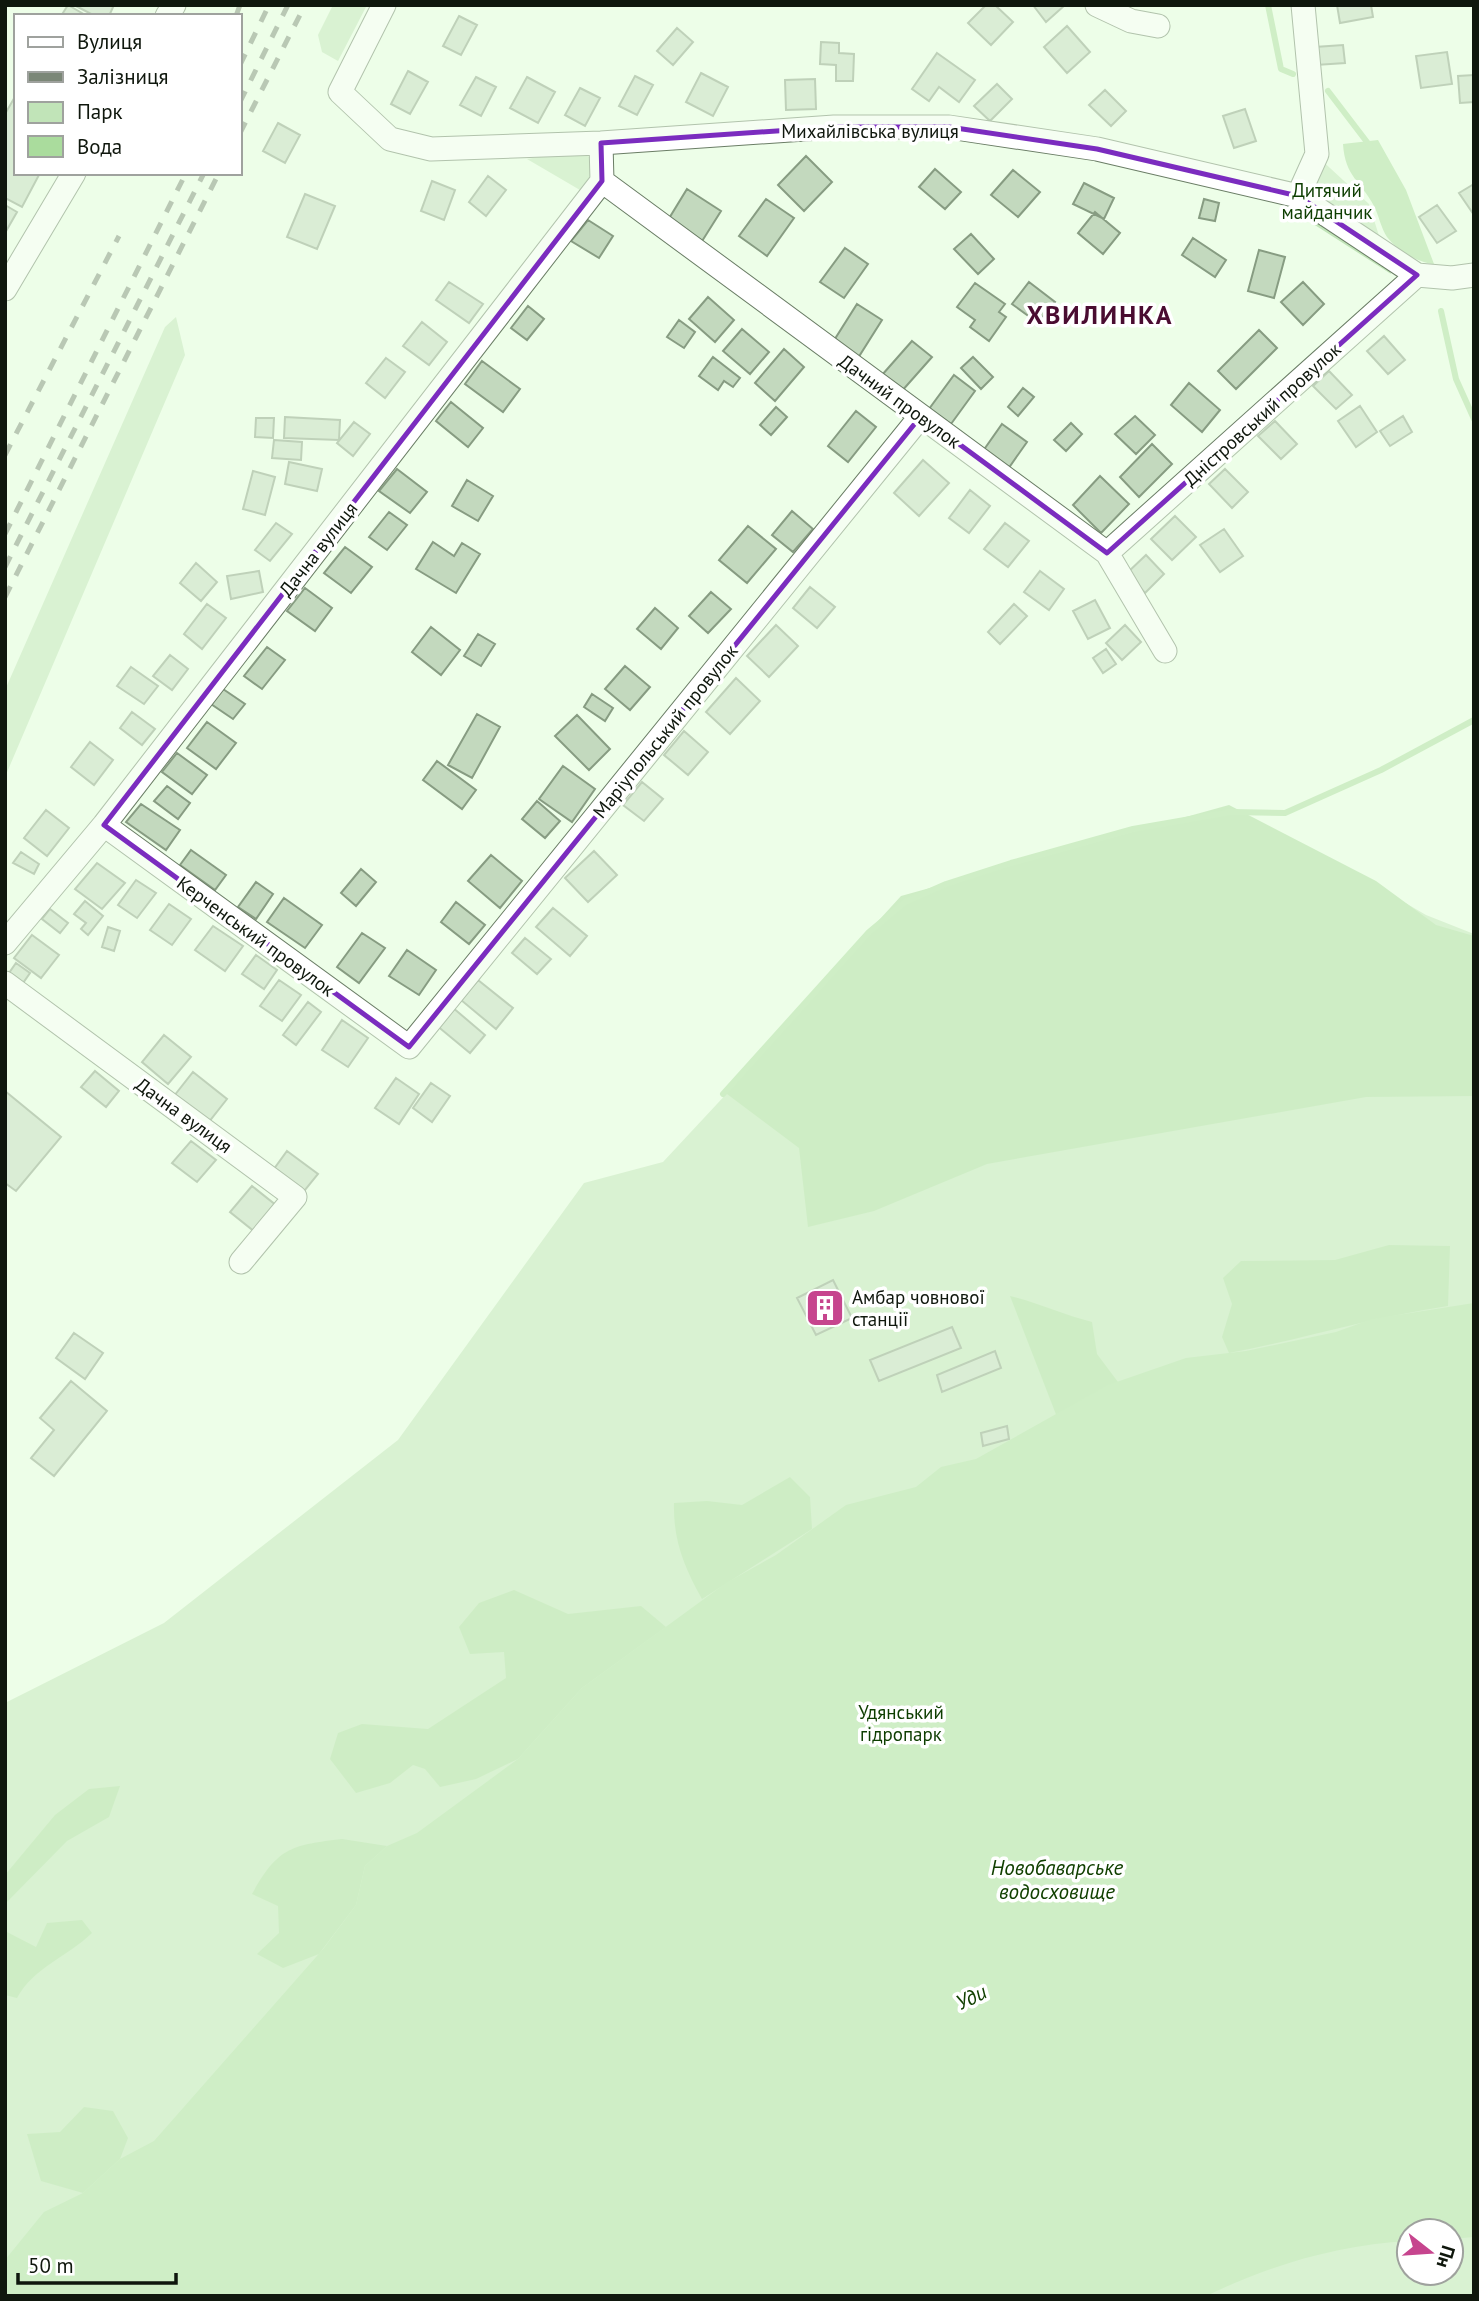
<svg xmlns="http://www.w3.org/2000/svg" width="1479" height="2301" viewBox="0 0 1479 2301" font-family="'PT Sans',sans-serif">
	<rect width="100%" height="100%" fill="#edfee8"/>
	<path fill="#c1e4b8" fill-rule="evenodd" d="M333,5H367L338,61L322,52L318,35Z
		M575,151L590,157L595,170L590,185L580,190L527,159Z
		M1317,156L1369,204L1391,274L1290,209Z
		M176,317L185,355L5,777V690L165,327Z
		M1371,883L1426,915L1474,934V2296H5V1703L164,1623L398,1440L584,1183L663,1162L905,902ZM1409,2231H1451V2273H1409Z"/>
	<path fill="#a9da9c" d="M1229,805L1376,881L1436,925L1474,936V1096L1366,1097L987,1164L874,1211L808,1227L799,1148L723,1091L901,896Z
		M1389,1245L1450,1246L1448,1306C1374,1317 1303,1339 1229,1353L1222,1337L1232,1304L1223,1278L1241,1261L1335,1260Z
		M1010,1296C1039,1303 1064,1315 1092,1322L1097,1354L1118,1382L1057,1417Z
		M790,1477L810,1497L812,1529L702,1599C684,1567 673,1540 674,1503L707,1501L742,1505Z
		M514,1590L568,1614L641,1606L666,1627L582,1688L518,1759L476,1779L440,1787L425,1769L413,1765L390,1783L356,1793L330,1759L338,1733L362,1724L428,1729L506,1678L504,1652L470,1654L459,1627L479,1603Z
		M120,1786L109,1817L67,1841L5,1904V1875L55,1815L89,1789Z
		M342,1839L387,1846L365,1866L356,1905L319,1954L283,1968L257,1954L279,1933L278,1906L252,1894C278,1847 292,1845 342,1839Z
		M82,1920L92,1933C67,1957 34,1967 17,1998L5,1995V1931L36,1947L47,1923Z
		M84,2107L113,2111L128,2138L120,2159L83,2193L41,2181L27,2134L60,2132Z"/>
	<path fill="#aadc9d" d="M1378,140L1406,190L1434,264C1418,263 1397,250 1387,237C1381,228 1379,216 1374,206C1361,181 1345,177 1343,144Z
		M1474,1303V2237L1451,2239V2231H1409V2241C1337,2245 1270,2265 1206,2296H5V2260L44,2212L83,2193L120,2159L154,2141L324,1948L356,1905L365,1866L387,1846L417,1833L518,1759L582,1688L726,1583L776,1555L846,1505L916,1487L941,1467L976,1459L1108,1385L1186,1358L1246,1351L1336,1332L1372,1319Z"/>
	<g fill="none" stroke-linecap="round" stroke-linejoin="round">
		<path stroke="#aadc9d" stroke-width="6" d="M1268,5L1281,69L1293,74
			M1328,91L1370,146
			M1441,311L1456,379L1474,419
			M723,1094L869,932L905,902L946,884L1011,863L1133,829L1231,812L1285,813L1381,770L1474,720"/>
	</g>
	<path fill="#c3d9be" stroke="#879c82" stroke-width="2" d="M68,5L87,16H61Z
		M74,5H114L109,16H95Z
		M986,5H995L1013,22L991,45L968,23Z
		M1033,5H1065L1046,22Z
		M1337,5H1371L1373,17L1340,23Z
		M459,16L477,25L461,55L443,46Z
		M1067,26L1090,52L1067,73L1044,47Z
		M677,28L693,42L673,65L657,51Z
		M821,42L839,43V53L854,54L853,81H836V65L820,64Z
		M1343,45L1345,63L1316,65L1315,47Z
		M1447,52L1452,84L1421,88L1416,56Z
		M937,53L975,80L959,102L939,87L929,101L912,89Z
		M408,71L428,82L410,114L391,104Z
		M701,73L728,87L713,116L686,102Z
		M1474,75V102L1460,103L1458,76Z
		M635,76L653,85L637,115L619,106Z
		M476,77L496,87L481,116L460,105Z
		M527,77L555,92L538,123L510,108Z
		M815,79L816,109L786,110L785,80Z
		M997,84L1012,99L990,121L974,106Z
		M580,88L600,98L585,126L565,115Z
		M1105,90L1126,111L1111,126L1089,105Z
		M16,95V173H40L22,207L5,198V114Z
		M1245,109L1256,141L1234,148L1223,116Z
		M278,123L300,135L285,163L263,151Z
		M806,156L832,182L804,211L778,185Z
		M935,169L961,192L945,209L919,187Z
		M1013,170L1040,192L1018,217L991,195Z
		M488,176L506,190L486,216L469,202Z
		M432,181L455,190L444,220L421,211Z
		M1084,183L1114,198L1104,219L1073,204Z
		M1474,184V215L1459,193Z
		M687,189L721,211L699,246L665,225Z
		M305,194L335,206L317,249L287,237Z
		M766,199L794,218L767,256L739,236Z
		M1204,199L1219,203L1215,221L1199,218Z
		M5,205L17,212L5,233Z
		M1437,205L1456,231L1437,243L1419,217Z
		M1095,212L1120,233L1103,254L1078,233Z
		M588,220L613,236L599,258L571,241Z
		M971,234L994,259L978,274L954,249Z
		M1193,238L1226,260L1215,277L1182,255Z
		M845,248L868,264L844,298L820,282Z
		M1259,250L1285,257L1274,298L1248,291Z
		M449,282L483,304L469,323L436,300Z
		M1029,282L1055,302L1038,323L1012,304Z
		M1303,282L1324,304L1303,325L1281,302Z
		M975,283L1005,304L999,312L1006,317L989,341L970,327L975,320L957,307Z
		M708,297L734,320L715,342L689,319Z
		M857,304L882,320L858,358L833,342Z
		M528,306L544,319L527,340L511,328Z
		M679,320L695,332L684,348L667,337Z
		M422,322L447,342L429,365L403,346Z
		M742,329L769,352L750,374L723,351Z
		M1259,330L1277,348L1236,389L1218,371Z
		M1384,336L1405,360L1388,374L1367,351Z
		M912,341L932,357L901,392L882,375Z
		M784,349L804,367L775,401L755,383Z
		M713,357L740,378L733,387L724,381L718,390L699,376Z
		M973,357L993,377L981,389L961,368Z
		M386,358L405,372L385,398L366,383Z
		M482,361L520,389L503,412L465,384Z
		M1329,371L1352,395L1336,409L1313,386Z
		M954,375L975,391L951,424L929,409Z
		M1189,383L1220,410L1202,432L1171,405Z
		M1023,388L1034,397L1018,416L1008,407Z
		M451,402L483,428L468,447L436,421Z
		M1360,406L1377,432L1356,447L1338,421Z
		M776,407L787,417L771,435L760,425Z
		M856,411L876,427L848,462L828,446Z
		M1135,416L1155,435L1136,454L1115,434Z
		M1403,416L1412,432L1390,446L1380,431Z
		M285,417L340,420L339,440L284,438Z
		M256,418H274L273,438L255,437Z
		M1275,421L1297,444L1281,459L1258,436Z
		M354,422L370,434L353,456L337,443Z
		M1071,423L1082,434L1066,451L1054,440Z
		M1002,424L1027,442L1008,469L983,451Z
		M274,440L302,442L301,460L272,458Z
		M1152,444L1172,464L1139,497L1120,477Z
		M923,460L949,483L919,516L894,493Z
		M289,462L322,469L317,491L285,484Z
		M397,469L427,492L410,513L379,491Z
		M1225,469L1248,492L1232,508L1209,484Z
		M253,471L275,477L265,515L243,509Z
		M1100,476L1129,504L1101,533L1073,505Z
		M467,480L493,496L478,521L452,506Z
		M970,490L990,506L969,533L949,518Z
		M792,511L813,529L793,552L772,535Z
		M389,512L407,525L387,550L369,537Z
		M1175,516L1196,537L1172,560L1151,539Z
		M276,523L292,534L270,561L255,550Z
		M1005,523L1029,541L1008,567L984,549Z
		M748,526L776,549L747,583L719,560Z
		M1224,529L1243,556L1220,572L1200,545Z
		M433,542L454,556L462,543L480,554L456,593L416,569Z
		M345,547L372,567L351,593L324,573Z
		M1146,555L1164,574L1145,593L1127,573Z
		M196,563L217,582L201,601L180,583Z
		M259,571L263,592L231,599L227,576Z
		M1040,571L1064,589L1049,610L1024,592Z
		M810,587L835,607L817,628L793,608Z
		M305,588L332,608L315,631L287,611Z
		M711,592L731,609L708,633L689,616Z
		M1095,600L1110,628L1088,639L1073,611Z
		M207,604L226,618L202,649L184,634Z
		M1014,604L1027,616L1000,644L988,632Z
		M655,608L678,628L661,649L637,629Z
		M776,625L798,646L769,677L747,656Z
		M1125,625L1141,642L1122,660L1106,643Z
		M431,627L460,650L441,675L412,652Z
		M478,634L495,644L481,666L464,656Z
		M267,647L285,660L262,689L244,676Z
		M1106,649L1116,664L1103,673L1093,658Z
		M170,655L188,669L172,690L153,676Z
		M625,666L650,687L630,710L605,689Z
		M131,667L158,686L144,704L117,686Z
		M736,678L760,701L730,734L706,712Z
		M223,689L245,704L233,719L211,704Z
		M592,694L613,708L605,721L584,707Z
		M132,712L155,729L142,745L120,728Z
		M477,714L500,727L472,778L448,765Z
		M577,715L610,749L589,770L555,736Z
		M207,722L236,743L216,769L187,748Z
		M684,731L708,752L688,775L664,755Z
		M90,742L113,760L94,785L71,767Z
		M177,753L207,775L192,794L162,772Z
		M437,761L476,790L462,809L423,780Z
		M563,766L595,789L572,822L539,799Z
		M642,782L663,799L644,821L623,805Z
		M167,786L190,803L178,819L154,801Z
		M537,801L560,821L545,838L522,819Z
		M141,804L180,830L166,850L126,822Z
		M46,810L69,828L47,856L24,838Z
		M191,850L226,875L215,890L180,865Z
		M594,851L617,875L588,902L565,878Z
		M21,852L39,864L34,874L13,863Z
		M491,855L522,881L500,908L468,881Z
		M97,863L125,883L102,909L75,889Z
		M361,869L376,882L356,906L341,893Z
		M136,880L156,893L137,918L118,905Z
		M256,882L273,894L256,919L238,907Z
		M284,898L322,925L305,948L267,922Z
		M85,901L103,916L88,935L81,929L86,923L74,914Z
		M456,902L485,925L469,944L441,922Z
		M169,904L191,919L172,945L150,930Z
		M553,908L587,936L570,956L536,927Z
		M50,909L68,923L60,933L42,919Z
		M213,926L243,946L225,971L195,950Z
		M108,927L120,931L114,951L102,947Z
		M362,933L385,948L359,983L337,967Z
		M32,935L59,955L41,978L14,958Z
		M525,938L551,959L537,974L512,953Z
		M407,950L436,970L419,995L389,976Z
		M256,955L277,970L264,989L242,974Z
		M16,963L30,973L23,983L9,973Z
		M279,980L301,995L282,1021L260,1006Z
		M478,980L513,1008L496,1029L461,1000Z
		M308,1002L321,1012L296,1045L283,1035Z
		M452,1007L485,1035L470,1053L436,1025Z
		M342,1020L368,1038L348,1067L322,1050Z
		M164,1035L191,1057L168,1084L142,1062Z
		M95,1071L119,1091L106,1107L81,1087Z
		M193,1072L227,1099L208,1123L174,1096Z
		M396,1078L419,1094L399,1124L375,1108Z
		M431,1083L450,1096L432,1122L413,1108Z
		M5,1091L61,1137L16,1191L5,1183Z
		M191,1141L216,1160L197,1182L172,1163Z
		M287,1151L318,1174L301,1195L271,1173Z
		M252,1186L277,1206L255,1232L230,1212Z
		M833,1280L852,1318L816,1335L797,1298Z
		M952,1327L961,1348L879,1381L870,1360Z
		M74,1333L103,1353L85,1379L56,1358Z
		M995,1351L1001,1368L942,1392L937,1375Z
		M71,1381L107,1411L54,1476L31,1458L54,1430L40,1418Z
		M1007,1426L1009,1439L983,1446L981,1433Z"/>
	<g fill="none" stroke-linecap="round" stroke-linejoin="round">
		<g stroke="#6a7d65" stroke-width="25">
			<path id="minor" d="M384,5L340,92L390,139L431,149L601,143L834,127H949L1097,149L1298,196L1417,275L1452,278L1474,275
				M1097,5L1131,21L1158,26
				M167,16L174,5
				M602,181L1107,553L1165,651
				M1298,196L1317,154L1303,5
				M5,289L74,173
				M1107,553L1417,275
				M104,825L409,1047L921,416
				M5,943L104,825L602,181L601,143
				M5,983L295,1197L241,1262"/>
		</g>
		<use href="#minor" stroke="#fff" stroke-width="23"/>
		<path stroke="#7b8777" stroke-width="5" stroke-dasharray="12 12" stroke-linecap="butt" d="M236,16L240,5
			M240,65L269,5
			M240,102L288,5
			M240,133L305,5
			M5,455L119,236
			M5,534L186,173
			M5,567L204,173
			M5,597L219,173"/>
	</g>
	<path d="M0 0H1479V2301H0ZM834,127H949L1097,149L1298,196L1417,275L1107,553L921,416L409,1047L104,825L602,181L601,143Z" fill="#edfee8" fill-opacity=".55" fill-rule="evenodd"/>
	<path fill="none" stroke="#7b2cbf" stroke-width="5" stroke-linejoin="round" d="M834,127H949L1097,149L1298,196L1417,275L1107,553L921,416L409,1047L104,825L602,181L601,143Z"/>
	<defs>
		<g id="building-square" transform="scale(2.0125)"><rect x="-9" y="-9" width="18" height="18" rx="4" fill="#c6458e" stroke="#fff"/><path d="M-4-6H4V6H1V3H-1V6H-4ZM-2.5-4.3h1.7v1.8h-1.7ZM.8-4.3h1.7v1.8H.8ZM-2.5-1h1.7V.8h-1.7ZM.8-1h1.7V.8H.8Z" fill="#fff"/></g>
	</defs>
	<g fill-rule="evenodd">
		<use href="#building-square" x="825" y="1308"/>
	</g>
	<g text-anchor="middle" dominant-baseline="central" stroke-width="7" stroke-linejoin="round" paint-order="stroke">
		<g font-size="19" fill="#0f170d" stroke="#fff">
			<text x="870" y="131">Михайлівська вулиця</text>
			<text transform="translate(900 401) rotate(36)">Дачний провулок</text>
			<text transform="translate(1262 414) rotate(-42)">Дністровський провулок</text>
			<text transform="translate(318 549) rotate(-52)">Дачна вулиця</text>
			<text transform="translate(665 731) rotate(-51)">Маріупольський провулок</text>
			<text transform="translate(256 936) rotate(36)">Керченський провулок</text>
			<text transform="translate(184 1115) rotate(36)">Дачна вулиця</text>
		</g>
		<g font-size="19" fill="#0d3d00" stroke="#fff">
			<text x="1327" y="190">Дитячий<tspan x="1327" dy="22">майданчик</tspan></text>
			<text x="901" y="1712">Удянський<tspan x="901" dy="22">гідропарк</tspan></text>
		</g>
		<g font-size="19" fill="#0f170d" stroke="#fff" text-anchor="start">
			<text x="852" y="1297">Амбар човнової<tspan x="852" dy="22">станції</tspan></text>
		</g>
		<g font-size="21" font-style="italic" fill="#114000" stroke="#fff">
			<text x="1057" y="1867">Новобаварське<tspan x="1057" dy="24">водосховище</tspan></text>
			<text transform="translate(971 1997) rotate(-26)">Уди</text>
		</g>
		<g font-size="26" font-weight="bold" letter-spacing="2" fill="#4a0c31" stroke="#fff">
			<text x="1100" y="314">ХВИЛИНКА</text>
		</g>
	</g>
	<rect width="1479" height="2301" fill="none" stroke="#0f170d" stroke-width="14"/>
	<rect x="14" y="14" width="228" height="161" fill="#ffffff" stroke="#9fa29e" stroke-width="2"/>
	<rect x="28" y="37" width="35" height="10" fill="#ffffff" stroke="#9fa29e" stroke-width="2"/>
	<text x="77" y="49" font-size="21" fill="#0f170d">Вулиця</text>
	<rect x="28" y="72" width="35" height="10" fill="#7b8777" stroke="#9fa29e" stroke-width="2"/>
	<text x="77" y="84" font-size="21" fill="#0f170d">Залізниця</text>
	<rect x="28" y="102" width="35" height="21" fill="#c1e4b8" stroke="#9fa29e" stroke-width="2"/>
	<text x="77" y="119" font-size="21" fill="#0f170d">Парк</text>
	<rect x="28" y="136" width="35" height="21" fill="#aadc9d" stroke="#9fa29e" stroke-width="2"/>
	<text x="77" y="154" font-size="21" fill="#0f170d">Вода</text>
	<g transform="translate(1430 2252) rotate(107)"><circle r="33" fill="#ffffff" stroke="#9fa29e" stroke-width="2"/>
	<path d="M0-5L12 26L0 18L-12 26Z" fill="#c6458e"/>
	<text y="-10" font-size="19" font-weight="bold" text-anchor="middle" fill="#0f170d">Пн</text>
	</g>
	<path d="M18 2273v10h158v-10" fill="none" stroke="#0f170d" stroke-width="3.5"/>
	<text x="28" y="2273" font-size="21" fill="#0f170d" stroke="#ffffff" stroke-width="5" paint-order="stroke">50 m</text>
</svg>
